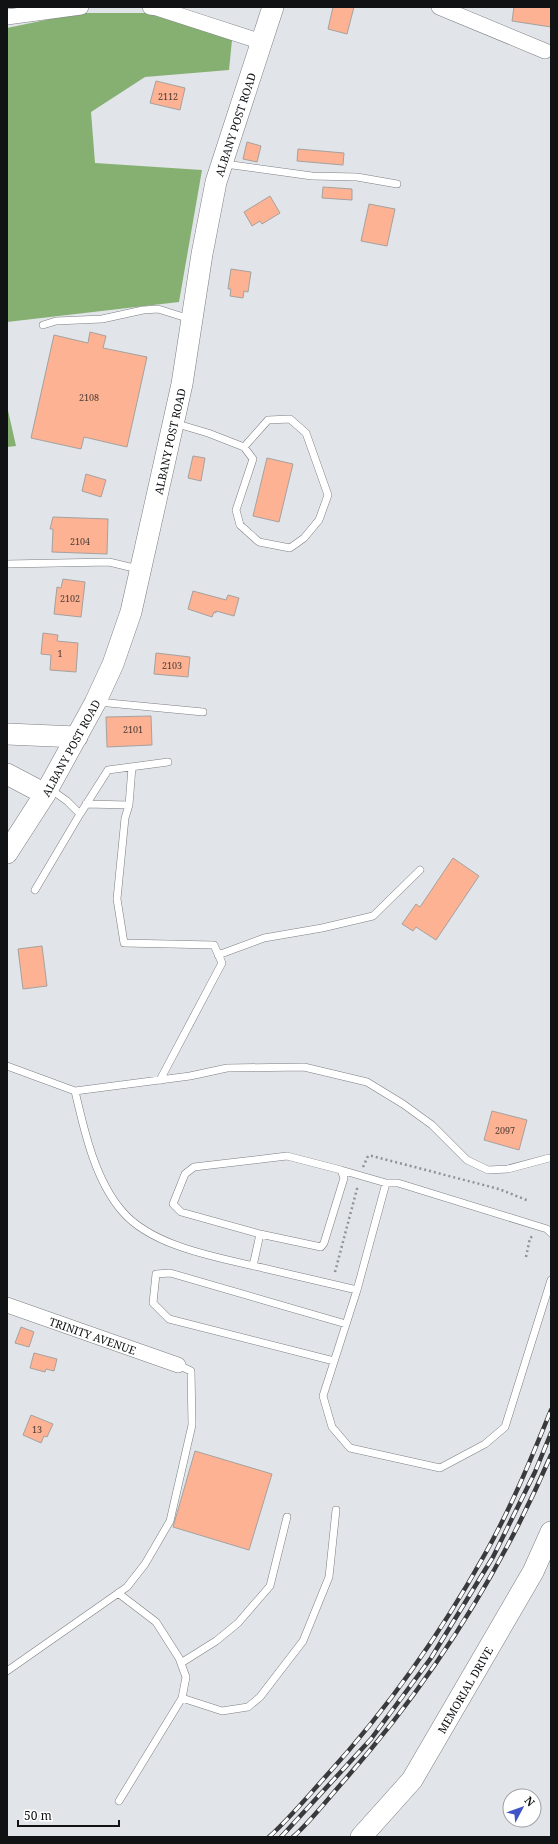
<svg xmlns="http://www.w3.org/2000/svg" width="558" height="1844" viewBox="0 0 558 1844" font-family="'Noto Serif',serif">
	<rect width="100%" height="100%" fill="#e1e4e8"/>
	<path fill="#86b072" d="M79,13H149L232,40L229,70L145,77L91,112L95,163L202,170L179,302L7,322V28Z
		M7,406L16,446L7,447Z"/>
	<path fill="#fcb293" stroke="#a6a19f" d="M333,7H354L347,34L328,29Z
		M514,7H551V27L512,21Z
		M156,81L185,88L180,110L150,103Z
		M247,142L261,146L257,162L243,159Z
		M298,149L344,153L343,165L297,161Z
		M323,187L352,189V200L322,198Z
		M270,196L280,213L262,224L260,221L252,226L244,212Z
		M369,204L395,209L387,246L361,241Z
		M231,269L251,272L248,292L244,291L243,298L230,296L231,289H228Z
		M90,332L106,336L103,348L147,357L127,447L84,437L81,449L31,438L54,335L88,343Z
		M193,456L205,458L201,481L188,478Z
		M267,458L293,464L279,522L253,516Z
		M86,474L106,480L101,497L82,491Z
		M53,517L108,519L107,554L52,552L53,529H50Z
		M63,579L85,582L81,617L54,614L57,587L61,588Z
		M193,591L226,600L228,595L239,598L234,616L216,611V613L214,612L212,617L188,609Z
		M43,633L58,635L57,641L78,643L76,672L50,670L51,655L41,654Z
		M156,653L190,657L188,677L154,674Z
		M151,716L152,745L107,747L106,717Z
		M453,858L479,876L436,940L416,927L413,931L402,924L416,904L420,907Z
		M42,946L47,986L23,989L18,949Z
		M492,1111L527,1120L519,1150L484,1140Z
		M21,1327L34,1332L29,1347L15,1343Z
		M34,1353L57,1359L54,1371L46,1369L45,1372L30,1368Z
		M31,1415L53,1424L47,1437L44,1436L41,1443L23,1435Z
		M195,1451L272,1474L249,1550L173,1527Z"/>
	<g fill="none" stroke-linecap="round" stroke-linejoin="round">
		<g stroke="#7c7f82" stroke-width="8">
			<path id="lane" d="M225,164L312,176L357,177L397,184
				M43,325L56,321L102,319L143,310L158,309L190,319
				M174,423L208,433L244,447L253,459L236,510L240,525L259,542L290,548L304,538L319,520L328,495L306,433L290,419L268,420L244,447
				M7,564L109,562L138,569
				M98,702L203,712
				M86,804L129,805L125,818L117,899L124,943L214,945L222,963L160,1080
				M129,805L132,767
				M80,814L108,770L168,762
				M35,890L80,814L67,801L50,789
				M218,955L264,938L322,928L373,916L420,870
				M7,1066L75,1091C84,1130 95,1180 122,1211C152,1247 220,1258 263,1268C294,1275 326,1283 357,1290
				M75,1091L190,1076L227,1068L304,1067L367,1082L403,1104L432,1125L467,1160L488,1170L508,1169L549,1158
				M341,1170L386,1183
				M551,1233L547,1229L398,1183H386L357,1290L323,1396L332,1427L350,1448L440,1468L485,1444L505,1427L551,1280
				M253,1266L260,1234L181,1212L173,1204L185,1174L194,1167L287,1156L341,1170L344,1178L324,1243L321,1247L260,1234
				M334,1361L169,1319L153,1303L156,1274L170,1273L346,1324
				M118,1593L156,1622L179,1658L186,1677L182,1698L119,1801
				M181,1663L216,1641L238,1623L270,1586L287,1517
				M7,1671L127,1587L145,1564L170,1521L192,1425L191,1371L178,1365
				M182,1698L222,1711L248,1707L260,1697L303,1641L329,1577L336,1510"/>
		</g>
		<g stroke="#7c7f82" stroke-width="16">
			<g id="street">
				<path d="M150,7L157,8L262,42"/>
				<path d="M439,7L545,51"/>
				<path d="M7,17L81,7"/>
				<path id="s1" d="M7,1305L178,1365"/>
			</g>
		</g>
		<g stroke="#7c7f82" stroke-width="22">
			<g id="secondary">
				<path d="M7,734L77,737"/>
				<path d="M7,774L45,794"/>
				<path id="s2" d="M7,853L45,794L95,703L113,664L131,612L182,384L202,254L216,182L273,7"/>
				<path id="s3" d="M361,1837L412,1780L533,1572L551,1532"/>
			</g>
		</g>
		<path stroke="#909396" stroke-width="2.5" stroke-dasharray="2 3" stroke-linecap="butt" d="M363,1167L368,1156H372L499,1189L529,1201
			M526,1257L530,1238L534,1235
			M335,1272L358,1185"/>
		<use href="#lane" stroke="#fff" stroke-width="7"/>
		<use href="#street" stroke="#fff" stroke-width="15"/>
		<use href="#secondary" stroke="#fff" stroke-width="21"/>
		<g stroke="#383a3b" stroke-width="4.5">
			<path id="rail" d="M269,1837C290,1818 308,1796 327,1775C388,1708 441,1633 485,1554C511,1508 531,1459 551,1410
				M281,1837L371,1739L431,1658L493,1557L535,1472L551,1433
				M293,1837C311,1821 326,1801 342,1783C428,1686 500,1574 551,1455"/>
		</g>
		<use href="#rail" stroke="#fff" stroke-width="3" stroke-dasharray="9" stroke-linecap="butt"/>
	</g>
	<g text-anchor="middle" dominant-baseline="central" stroke-width="3.5" stroke-linejoin="round" paint-order="stroke">
		<g font-size="9" fill="#4b3a33">
			<text x="168" y="96">2112</text>
			<text x="89" y="397">2108</text>
			<text x="80" y="541">2104</text>
			<text x="70" y="598">2102</text>
			<text x="60" y="653">1</text>
			<text x="172" y="665">2103</text>
			<text x="133" y="729">2101</text>
			<text x="505" y="1130">2097</text>
			<text x="37" y="1429">13</text>
		</g>
		<g font-size="11" fill="#101213" stroke="#fff">
			<text stroke="none"><textPath href="#s2" startOffset="771">ALBANY POST ROAD</textPath></text>
			<text stroke="none"><textPath href="#s2" startOffset="447">ALBANY POST ROAD</textPath></text>
			<text stroke="none"><textPath href="#s2" startOffset="123">ALBANY POST ROAD</textPath></text>
			<text stroke="none"><textPath href="#s1" startOffset="91">TRINITY AVENUE</textPath></text>
			<text stroke="none"><textPath href="#s3" startOffset="181">MEMORIAL DRIVE</textPath></text>
		</g>
	</g>
	<rect width="558" height="1844" fill="none" stroke="#101213" stroke-width="16"/>
	<g transform="translate(522 1808) rotate(49)"><circle r="19" fill="#ffffff" stroke="#9fa0a1"/>
	<path d="M0-3L7 15L0 10L-7 15Z" fill="#4054c7"/>
	<text y="-6" font-size="11" font-weight="bold" text-anchor="middle" fill="#101213">N</text>
	</g>
	<path d="M18 1820v6h101v-6" fill="none" stroke="#101213" stroke-width="2"/>
	<text x="24" y="1820" font-size="12" fill="#101213" stroke="#ffffff" stroke-width="3" paint-order="stroke">50 m</text>
</svg>
